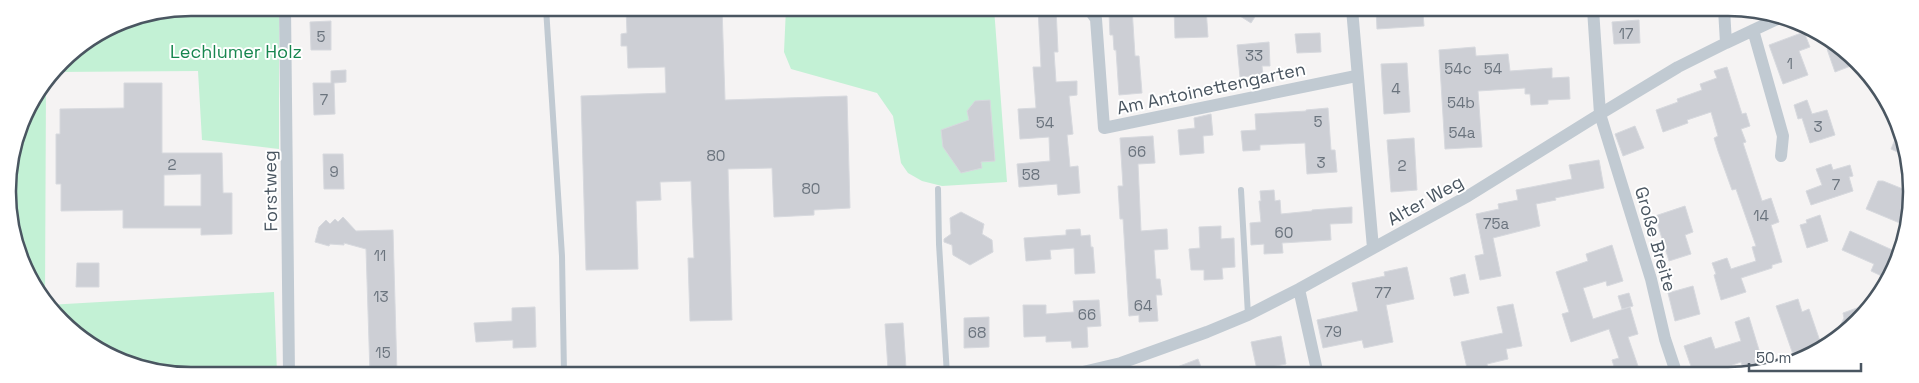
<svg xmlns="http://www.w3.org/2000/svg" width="1919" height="383" viewBox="0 0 1919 383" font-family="'Space Grotesk',sans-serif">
	<rect width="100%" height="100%" fill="#f5f3f3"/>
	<path fill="#c3f1d5" d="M192,8H279V149L202,140L198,71L54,72L62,61L121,21Z
		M786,8H994L1007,182L942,186L922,181L908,173L901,163L893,116L877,93L791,69L784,52Z
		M46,85L45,298L17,250L8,180L22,121Z
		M274,292L277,374H168L110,356L53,313L48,305Z"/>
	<path fill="#cdcfd5" stroke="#d7d9de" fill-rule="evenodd" d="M626,8H722L725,100L847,96L850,208L814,210V215L774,217L772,168L728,169L732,320L690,321L688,258H694L691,181L660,182L661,200L636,201L638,269L586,270L581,96L666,93L665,67L628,68L627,46H621V34L627,33Z
		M1038,8H1056L1058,52H1054L1056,82L1077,81V95L1069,96L1073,134L1067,135L1070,167L1078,166L1080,193L1058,195L1057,184L1019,187L1017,164L1050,161L1049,137L1020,139L1018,109L1036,108L1033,67H1041Z
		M1111,8H1132L1135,56H1139L1142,93L1119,95L1116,50H1114L1113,35H1110L1109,12L1111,11Z
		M1174,8H1206L1208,37L1175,38Z
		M1229,9H1260L1251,23Z
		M1376,9H1406V14L1423,13L1424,26L1377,29Z
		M1639,20L1640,43L1614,44L1612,22Z
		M331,21V50H311L310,22Z
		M1804,32L1810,47L1799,51L1808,75L1783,84L1769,45Z
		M1320,33L1321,52L1297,53L1295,34Z
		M1269,42L1270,66H1262L1263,75L1240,77L1237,45Z
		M1835,46L1856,64L1835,72L1827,49Z
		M1475,47L1476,56L1508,54L1510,71L1552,68V78L1569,77L1570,99L1548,100V104L1531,105L1530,94H1525V88L1478,91L1482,147L1445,149L1439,50Z
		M1407,63L1410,112L1384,114L1381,64Z
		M1727,67L1742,114L1746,113L1750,126L1741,129L1746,142L1743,143L1762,201L1771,198L1779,222L1771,225L1782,262L1772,265V268L1741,278L1746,292L1721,300L1714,275L1716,274L1712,263L1727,258L1731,269L1756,261L1752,247L1756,246L1736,189L1732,190L1718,151L1714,138L1718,136L1711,112L1687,120L1688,123L1663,132L1656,110L1678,102L1677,99L1702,90L1700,84L1717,78L1714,71Z
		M346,70V82L334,83L335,114L314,115L313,83H331V71Z
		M124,83H162V153H222L223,193H232V234L201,235V228H123V210L61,211V184H56V134H60V109L124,108ZM201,174V206H164V175Z
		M990,100L995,161L981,162L982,168L961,173L943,147L941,130L969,120L967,111L975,101Z
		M1807,100L1812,114L1827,110L1835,135L1810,143L1802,118L1798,119L1794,105Z
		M1328,108L1331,150H1335L1337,172L1307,174L1305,143L1260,145V150L1243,151L1241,131L1256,130L1255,114L1306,111V110Z
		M1211,114L1213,135L1203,136L1204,153L1180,155L1178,130L1195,128L1194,118Z
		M1635,126L1644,148L1623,156L1615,134Z
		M1899,130L1905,144L1906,156L1891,149Z
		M1153,136L1155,163L1138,164L1141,231L1167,229L1168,249L1154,250L1156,279H1160L1162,295H1156L1158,321L1139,322V315L1129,316L1123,219H1120L1118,186H1123L1120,138Z
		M1414,138L1417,190L1391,192L1387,140Z
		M323,154H343L344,189H324Z
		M1599,160L1604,188L1555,198L1556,200L1536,204L1540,226L1493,238L1501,276L1480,280L1475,256L1484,254L1476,214L1499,209L1498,204L1518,200L1516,190L1572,179L1569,165Z
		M1831,164L1833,170L1850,165L1853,176L1849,177L1853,191L1811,205L1806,191L1822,185L1816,169Z
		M1878,181H1883L1908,191L1910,215L1907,226L1866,209Z
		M1274,190L1275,201L1280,200L1281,214L1312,211V210L1352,207V223L1330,224L1331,240L1282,243L1283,253L1264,254V244L1251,245L1250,223L1261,222L1259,201H1261L1260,191Z
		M1685,206L1693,232L1685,235L1691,254L1669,261L1655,216Z
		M961,212L984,224L982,234L992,240L993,252L970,265L953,255L952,245L944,242V239L951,234L950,218Z
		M1820,215L1828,241L1807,248L1800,225L1807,223L1806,220Z
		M343,217L356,231L393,230L397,374H370L366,249L344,243V245L330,244L329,246L315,242L319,227L326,220L330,224L335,219L338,222Z
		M1221,226V239L1234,238L1235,267L1222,268L1223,279L1204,280V270H1191L1189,249L1200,248L1199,227Z
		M1080,229L1081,236L1090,235L1091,247H1093L1095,273L1075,274L1074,248L1050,250L1051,259L1026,261L1024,238L1066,235V230Z
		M1850,231L1899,253L1893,273L1888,279L1871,271L1874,264L1842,250Z
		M1612,245L1623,281L1607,286L1606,281L1583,288L1593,319L1630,307L1638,334L1628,337L1641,375H1623L1622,371L1616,373L1612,360L1619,358L1609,329L1571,342L1562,314L1569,312L1556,272L1588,261L1586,254Z
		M77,263H99V287H76Z
		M1407,267L1414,299L1386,305L1393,342L1364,348L1362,340L1323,348L1317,320L1358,311L1352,283L1385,276L1384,272Z
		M1465,274L1469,293L1454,296L1450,278Z
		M1693,286L1700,314L1675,321L1668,293Z
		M1629,293L1633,306L1622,309L1618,296Z
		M1798,299L1802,312L1809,309L1822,347L1809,357L1795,360L1776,306Z
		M1099,300L1101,326L1087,327L1088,347L1072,348L1071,341L1046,342V336L1024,337L1023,305H1046V314L1074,312L1073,301Z
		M1871,303L1857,322L1834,338L1844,318L1843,313Z
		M1513,304L1522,346L1506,349L1508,359L1487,364L1489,375H1472L1470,367L1467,368L1461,342L1503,333L1497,307Z
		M535,307L536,347L513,348V340L476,342L474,323L512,321V308Z
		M989,317V347L964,348V318Z
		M1749,317L1763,363L1743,369L1741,362L1704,375H1694L1684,346L1711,337L1715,349L1741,341L1735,322Z
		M903,323L906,368L888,369L885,324Z
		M1281,336L1286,364L1257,370L1251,342Z
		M1198,359L1204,375H1159V374Z"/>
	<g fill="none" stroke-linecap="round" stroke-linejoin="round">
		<path stroke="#c1cad2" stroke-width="6" d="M546,8L562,256L564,374
			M938,189L939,244L947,375
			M1241,190L1248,315"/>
		<path stroke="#c1cad2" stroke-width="12" d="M285,8L289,374
			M1088,8L1096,19L1104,128L1356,76
			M1352,9L1373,248
			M1593,9L1600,114L1651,279L1665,339L1677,375
			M1724,9L1726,43
			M1753,30L1783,136L1781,156
			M1299,289L1318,375
			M1070,375L1121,363L1207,332L1248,315L1299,289L1468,196L1600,114L1678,67L1726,43L1779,18"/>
	</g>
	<g text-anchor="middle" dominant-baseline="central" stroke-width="4" stroke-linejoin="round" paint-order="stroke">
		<g font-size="15" fill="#6b747e">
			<text x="1626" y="33">17</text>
			<text x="321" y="36">5</text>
			<text x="1254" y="55">33</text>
			<text x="1790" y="63">1</text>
			<text x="1458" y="68">54c</text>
			<text x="1493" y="68">54</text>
			<text x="1396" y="88">4</text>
			<text x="324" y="99">7</text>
			<text x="1461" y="102">54b</text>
			<text x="1318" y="121">5</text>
			<text x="1045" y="122">54</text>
			<text x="1818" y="126">3</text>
			<text x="1462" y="132">54a</text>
			<text x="1137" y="151">66</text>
			<text x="716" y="155">80</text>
			<text x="1321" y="162">3</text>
			<text x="172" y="164">2</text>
			<text x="1402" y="165">2</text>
			<text x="334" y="171">9</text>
			<text x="1031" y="174">58</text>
			<text x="1836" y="184">7</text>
			<text x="811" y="188">80</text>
			<text x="1761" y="215">14</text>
			<text x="1496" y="223">75a</text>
			<text x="1284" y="232">60</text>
			<text x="380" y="255">11</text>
			<text x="1383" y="292">77</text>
			<text x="381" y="296">13</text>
			<text x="1143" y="305">64</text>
			<text x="1087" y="314">66</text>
			<text x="1333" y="331">79</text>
			<text x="977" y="332">68</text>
			<text x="383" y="352">15</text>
		</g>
		<g font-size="18" fill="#17864f" stroke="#fff">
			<text x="236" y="51">Lechlumer Holz</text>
		</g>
		<g font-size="18" fill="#4a5661" stroke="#fff">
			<text transform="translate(1211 88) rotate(-12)">Am Antoinettengarten</text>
			<text transform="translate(270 191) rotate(-91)">Forstweg</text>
			<text transform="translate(1425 200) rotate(-29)">Alter Weg</text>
			<text transform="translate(1656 239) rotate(74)">Große Breite</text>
		</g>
	</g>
	<path d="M0 0H1919V383H0ZM191 16H1728A175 175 0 0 1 1903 191V192A175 175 0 0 1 1728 367H191A175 175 0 0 1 16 192V191A175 175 0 0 1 191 16Z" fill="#fff" fill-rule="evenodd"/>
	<path fill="none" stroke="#4a5661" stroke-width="2.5" d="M191 16H1728A175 175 0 0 1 1903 191V192A175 175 0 0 1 1728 367H191A175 175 0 0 1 16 192V191A175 175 0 0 1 191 16Z"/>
	<path d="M1749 363v8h112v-8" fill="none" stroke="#4a5661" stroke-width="2.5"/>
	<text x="1756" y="363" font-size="15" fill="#4a5661" stroke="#ffffff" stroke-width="4" paint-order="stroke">50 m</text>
</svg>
